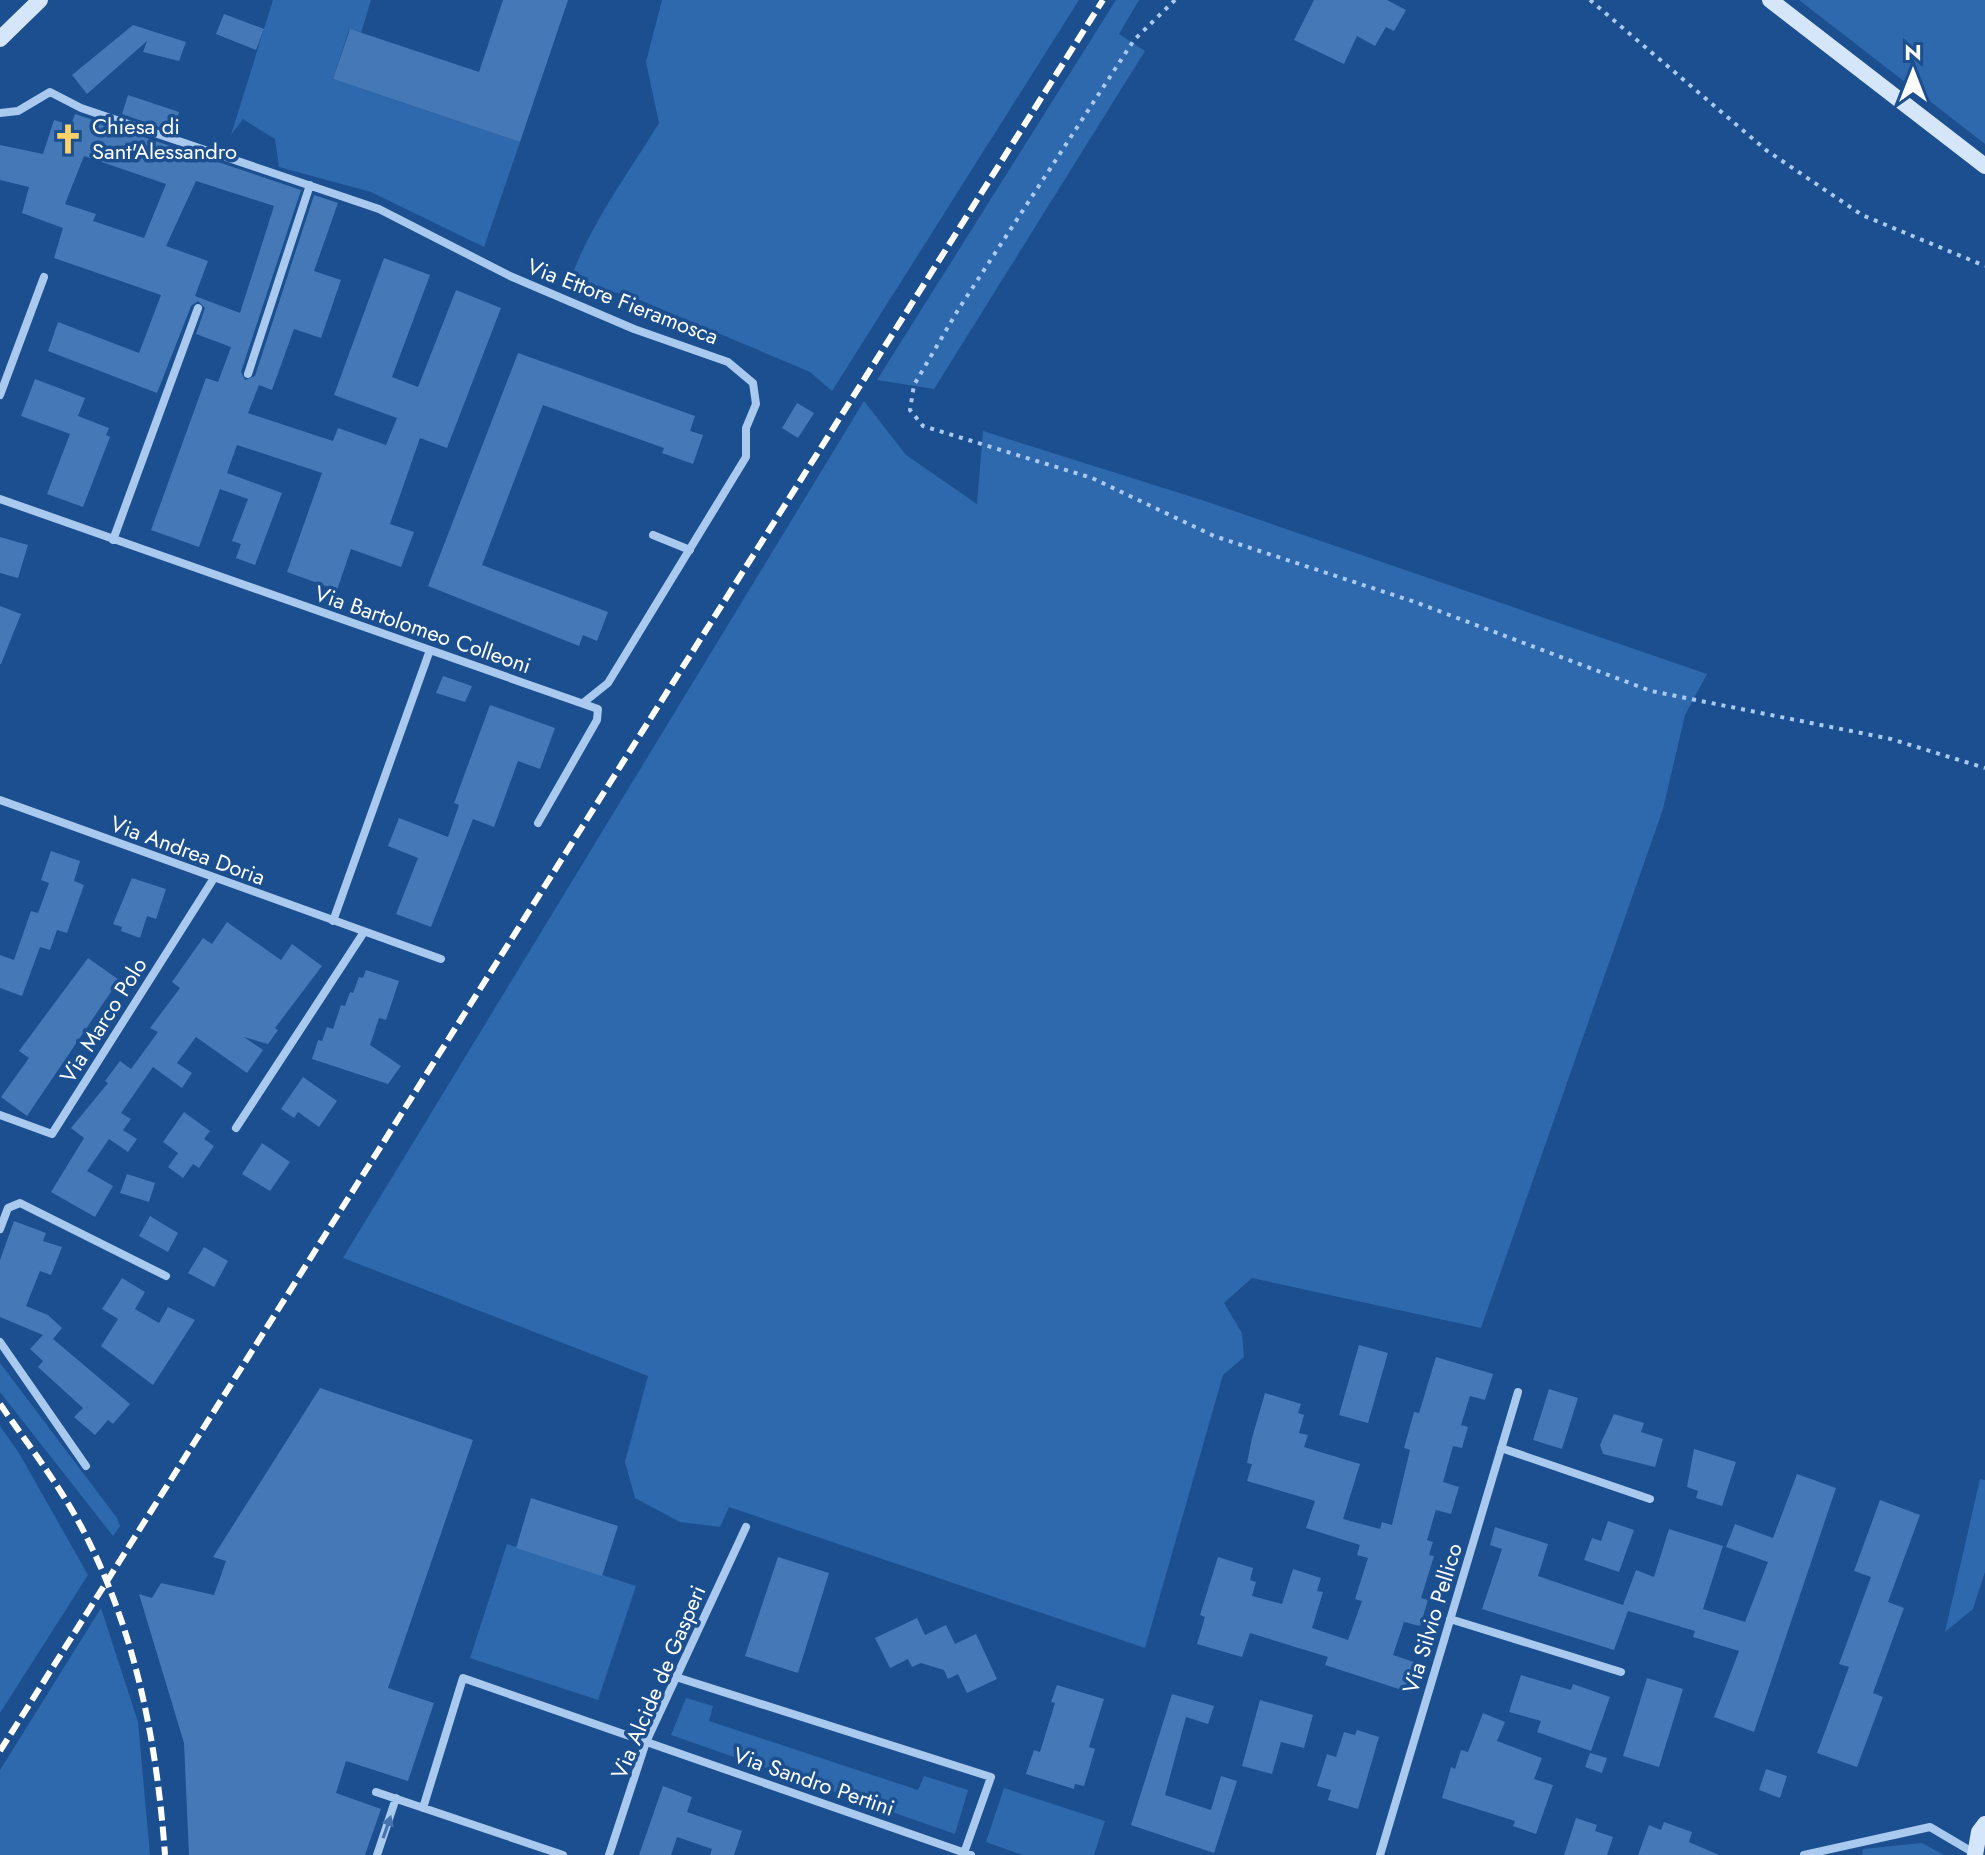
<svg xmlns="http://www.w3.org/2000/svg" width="1985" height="1855" viewBox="0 0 1985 1855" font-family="Jost,sans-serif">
	<rect width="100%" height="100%" fill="#1b4f8f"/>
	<path fill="#2e69ad" d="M273,0H371L361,33L349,30L333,79L520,142L484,247L371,192L279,167L275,139L243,119L231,135Z
		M662,0H1079L832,391L810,372L628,295L569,283C589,226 627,175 659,123L646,62Z
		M1116,0H1139L1119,34L1145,51L934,389L877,380Z
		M1799,0H1985V144Z
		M864,401L906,455L977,504L983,431L1205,501L1707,674L1685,715L1663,809L1481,1328L1252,1278L1224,1303L1242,1333L1244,1357L1223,1375L1145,1648L729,1507L720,1527L680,1522L635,1498L625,1462L648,1376L343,1258Z
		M0,1363L117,1518L120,1526L113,1536L0,1392Z
		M0,1426L19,1453L88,1575L0,1713Z
		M1980,1479L1985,1480V1572L1973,1609L1945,1632Z
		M507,1544L636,1586L598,1700L470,1658Z
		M101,1608L138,1722L150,1855H0V1770Z
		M686,1698L713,1706L709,1721L918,1790L924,1776L968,1790L955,1834L671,1735Z
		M1004,1788L1105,1821L1094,1855H1022L986,1842Z
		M1922,1843L1944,1855H1862L1863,1849Z"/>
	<path fill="#4478b7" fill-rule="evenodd" d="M503,0H568L520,142L333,79L350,29L479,72Z
		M1314,0H1387L1406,10L1394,31L1386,27L1375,46L1357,36L1344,64L1294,40Z
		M224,14L264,29L256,50L216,34Z
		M133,25L186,42L179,61L143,52L147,41L87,94L72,75Z
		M128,95L179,112L173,132L122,114Z
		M75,114L301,190L241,372L245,380L255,376L314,195L338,203L314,271L341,280L321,338L294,329L272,390L259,385L248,413L333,441L338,428L386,445L397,418L334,395L384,258L430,275L392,377L418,387L456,290L501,308L447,448L420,438L390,524L414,532L401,567L351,549L337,590L287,572L322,473L237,445L227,473L282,493L255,565L236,558L241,544L232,541L248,499L220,489L199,547L151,530L206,378L218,382L231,347L196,334L205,308L198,301L191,306L157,393L48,351L58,322L139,353L161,295L54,258L63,228L22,213L29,187L0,180V145L43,154L54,120L71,125ZM84,156L166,184L144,238L93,221L96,214L65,204ZM196,181L274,206L240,313L195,296L208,261L166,246Z
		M518,353L695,416L690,431L703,435L693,464L662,453L664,448L543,405L482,565L608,612L597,641L583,635L579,646L428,586Z
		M35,379L85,398L78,416L109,428L106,435L110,437L83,507L47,494L70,434L21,416Z
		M797,403L814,413L798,438L782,428Z
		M0,537L28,545L18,578L0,573Z
		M0,606L21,614L1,664H0Z
		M443,676L472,686L465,702L436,693Z
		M490,705L555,728L540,769L518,761L494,827L473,819L431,927L396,914L418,858L388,846L399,818L448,837L459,805L454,803Z
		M51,851L80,861L74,881L84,885L67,933L57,930L50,950L40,947L22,996L0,988V955L14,960L31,911L38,913L49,883L41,880Z
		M132,878L166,889L156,919L147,916L140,938L121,931L122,927L113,924Z
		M227,922L281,960L292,944L322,966L275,1028L278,1030L268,1044L244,1037L263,1050L247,1073L196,1037L177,1063L192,1073L182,1088L153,1067L121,1113L131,1119L123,1130L137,1139L128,1152L109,1139L87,1171L113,1186L95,1217L51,1192L84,1138L71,1128L108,1083L105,1081L120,1061L131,1069L158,1032L150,1028L180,988L172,982L203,938L212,944Z
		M88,958L119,980L27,1116L1,1097L29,1058L19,1051Z
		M366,970L399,981L386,1020L379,1018L370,1045L401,1066L388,1084L312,1059L318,1040L322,1041L327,1027L333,1029L341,1005L345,1006L350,992L353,993L359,977L363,978Z
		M303,1077L337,1101L319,1127L298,1112L294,1118L281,1109Z
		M184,1112L210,1131L204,1139L214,1146L199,1168L193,1164L183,1178L168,1167L178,1153L163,1142Z
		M262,1143L290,1162L270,1191L242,1174Z
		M127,1174L155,1183L149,1202L120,1193Z
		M150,1216L178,1233L168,1252L139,1236Z
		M14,1221L46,1233L43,1241L62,1247L51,1275L40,1271L26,1306L48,1315L62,1328L53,1339L130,1404L113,1424L108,1420L95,1435L74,1417L83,1408L38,1367L43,1361L30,1349L43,1335L0,1317V1260Z
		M204,1247L228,1261L214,1287L188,1273Z
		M122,1278L145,1292L135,1309L159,1323L168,1307L195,1320L153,1385L101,1346L118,1319L102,1309Z
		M1359,1345L1388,1353L1368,1423L1339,1415Z
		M1436,1357L1493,1374L1485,1400L1470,1396L1461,1425L1468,1427L1462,1448L1453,1446L1443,1482L1459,1487L1451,1514L1436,1510L1427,1540L1433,1542L1429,1555L1434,1556L1421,1598L1428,1600L1420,1626L1404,1622L1393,1655L1420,1664L1411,1693L1325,1665L1328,1657L1250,1633L1242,1657L1197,1644L1205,1617L1200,1615L1218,1557L1253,1568L1250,1580L1256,1582L1252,1596L1282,1604L1293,1569L1321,1578L1317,1591L1323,1592L1312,1628L1348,1640L1362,1601L1355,1599L1368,1558L1357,1555L1360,1545L1306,1528L1315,1501L1247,1481L1252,1464L1247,1463L1252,1438L1265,1393L1301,1404L1298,1413L1304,1415L1299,1433L1308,1435L1304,1447L1360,1464L1343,1519L1380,1529L1382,1522L1392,1525L1410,1450L1404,1448L1414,1412L1419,1413Z
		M320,1388L473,1440L388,1688L434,1703L408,1781L346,1761L336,1793L381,1809L365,1855H189L184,1743L139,1594L152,1598L161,1583L214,1595L226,1561L213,1557Z
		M1549,1389L1578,1398L1562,1449L1533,1440Z
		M1614,1414L1644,1423L1641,1432L1663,1439L1655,1467L1603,1454L1600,1445Z
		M1694,1449L1736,1462L1722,1506L1696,1498L1698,1491L1687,1487Z
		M1797,1474L1836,1488L1754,1732L1714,1717L1739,1651L1693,1637L1695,1631L1628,1611L1614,1650L1482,1609L1502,1549L1490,1545L1495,1527L1548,1544L1538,1576L1623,1605L1636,1570L1654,1577L1669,1529L1723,1546L1703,1609L1745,1622L1768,1562L1726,1547L1735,1524L1773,1538Z
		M531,1498L618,1526L602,1576L516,1548Z
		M1880,1500L1920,1515L1888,1602L1904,1608L1873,1693L1883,1697L1857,1767L1817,1753L1849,1667L1839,1664L1871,1577L1854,1571Z
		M1608,1521L1634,1530L1619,1572L1584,1560L1592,1538L1601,1541Z
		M778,1557L829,1573L798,1673L745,1656Z
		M917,1618L925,1635L946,1625L955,1644L976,1634L997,1679L967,1693L958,1674L948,1679L944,1670L921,1663L912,1667L908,1659L890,1668L875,1638Z
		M1521,1675L1571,1690L1573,1684L1610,1697L1591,1751L1537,1732L1541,1721L1509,1712Z
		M1647,1678L1683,1689L1659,1767L1623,1756Z
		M1057,1685L1104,1699L1089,1747L1095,1749L1084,1786L1075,1784L1074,1789L1026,1774L1034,1750L1040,1752L1055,1703L1051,1702Z
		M1172,1694L1214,1706L1208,1724L1186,1717L1165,1795L1211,1810L1221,1776L1237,1781L1214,1853L1131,1825Z
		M1260,1700L1313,1715L1304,1748L1281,1742L1272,1774L1242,1766Z
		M1483,1713L1505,1722L1497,1741L1542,1758L1534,1779L1553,1785L1536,1834L1513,1826L1515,1821L1442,1798L1451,1767L1455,1769L1461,1750L1468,1752Z
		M1357,1730L1379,1737L1358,1809L1328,1800L1331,1790L1317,1786L1327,1754L1336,1757L1344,1732L1355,1735Z
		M1590,1753L1607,1758L1602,1773L1585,1767Z
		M1766,1769L1787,1776L1780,1798L1759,1790Z
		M663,1786L692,1797L687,1812L742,1831L734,1855H710L712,1849L677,1837L671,1855H639Z
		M1576,1818L1597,1825L1595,1831L1613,1837L1607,1855H1564Z
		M1664,1822L1692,1832L1689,1842L1719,1855H1638L1649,1825L1661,1830Z"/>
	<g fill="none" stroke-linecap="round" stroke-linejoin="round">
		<path stroke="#a9c9ee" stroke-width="4" stroke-dasharray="4 6" stroke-linecap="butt" d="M1175,0L1134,40L958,310L914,385L910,410L923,426L1092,478L1214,536L1415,602L1651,691L1891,739L1985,768
			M1590,0L1766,150L1862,215L1985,266"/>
		<path stroke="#a9c9ee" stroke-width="8" d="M0,113L18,111L50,92L81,108L379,209L510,276L634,329L728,362L753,383L756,404L746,428V457L608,683L583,703
			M248,374L310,185
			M0,395L44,277
			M0,499L598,709L597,720L538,823
			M653,535L690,550
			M113,540L198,308
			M0,800L441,959
			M333,921L430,650
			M0,1115L52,1134L214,878
			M236,1128L364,932
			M0,1229L8,1208L20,1203L166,1276
			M0,1342L86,1466
			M1501,1448L1650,1499
			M1450,1619L1621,1672
			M676,1677L991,1777L964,1853
			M376,1792L563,1855
			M423,1808L463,1678L971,1855
			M377,1855L396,1798
			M609,1855L646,1742L746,1527
			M1380,1855L1518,1392
			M1804,1855L1930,1827L1974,1853"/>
		<path stroke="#d6e6fa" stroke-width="16" d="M1770,0L1985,166
			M0,39L40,0
			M1975,1855L1979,1832L1985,1824"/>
		<path stroke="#fff" stroke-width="6" stroke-dasharray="14 6" stroke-linecap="butt" d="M0,1404C29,1446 61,1487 84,1532C136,1633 157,1743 165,1855
			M0,1751L1103,0"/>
	</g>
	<defs><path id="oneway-solid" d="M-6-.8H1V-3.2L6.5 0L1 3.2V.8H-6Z" transform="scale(2)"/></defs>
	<use fill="#4674ac" href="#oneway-solid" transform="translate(387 1827) rotate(-71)"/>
	<defs>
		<g id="church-bare" transform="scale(2.4)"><path d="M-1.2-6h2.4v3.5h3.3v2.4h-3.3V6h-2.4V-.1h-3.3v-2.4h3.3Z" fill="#ffd166" stroke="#1b4f8f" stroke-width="2.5" paint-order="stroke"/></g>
	</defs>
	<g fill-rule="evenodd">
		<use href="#church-bare" x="68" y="139"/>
	</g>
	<g text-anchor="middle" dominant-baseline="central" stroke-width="7" stroke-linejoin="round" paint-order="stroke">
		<g font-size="22" fill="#fff" stroke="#1b4f8f" text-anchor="start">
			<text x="92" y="126">Chiesa di<tspan x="92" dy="25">Sant'Alessandro</tspan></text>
		</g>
		<g font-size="22" fill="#fff" stroke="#1b4f8f">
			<text transform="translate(623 301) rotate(21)">Via Ettore Fieramosca</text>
			<text transform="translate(423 629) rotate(19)">Via Bartolomeo Colleoni</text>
			<text transform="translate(188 850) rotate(20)">Via Andrea Doria</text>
			<text transform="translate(103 1020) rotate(-58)">Via Marco Polo</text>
			<text transform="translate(1432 1618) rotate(-73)">Via Silvio Pellico</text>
			<text transform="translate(658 1682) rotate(-67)">Via Alcide de Gasperi</text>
			<text transform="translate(814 1781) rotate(19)">Via Sandro Pertini</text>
		</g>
	</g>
	<g transform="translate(1913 72)" stroke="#1b4f8f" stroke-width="6" paint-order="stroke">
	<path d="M0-6L14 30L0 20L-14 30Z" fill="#ffffff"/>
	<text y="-12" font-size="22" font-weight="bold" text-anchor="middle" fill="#ffffff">N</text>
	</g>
</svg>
